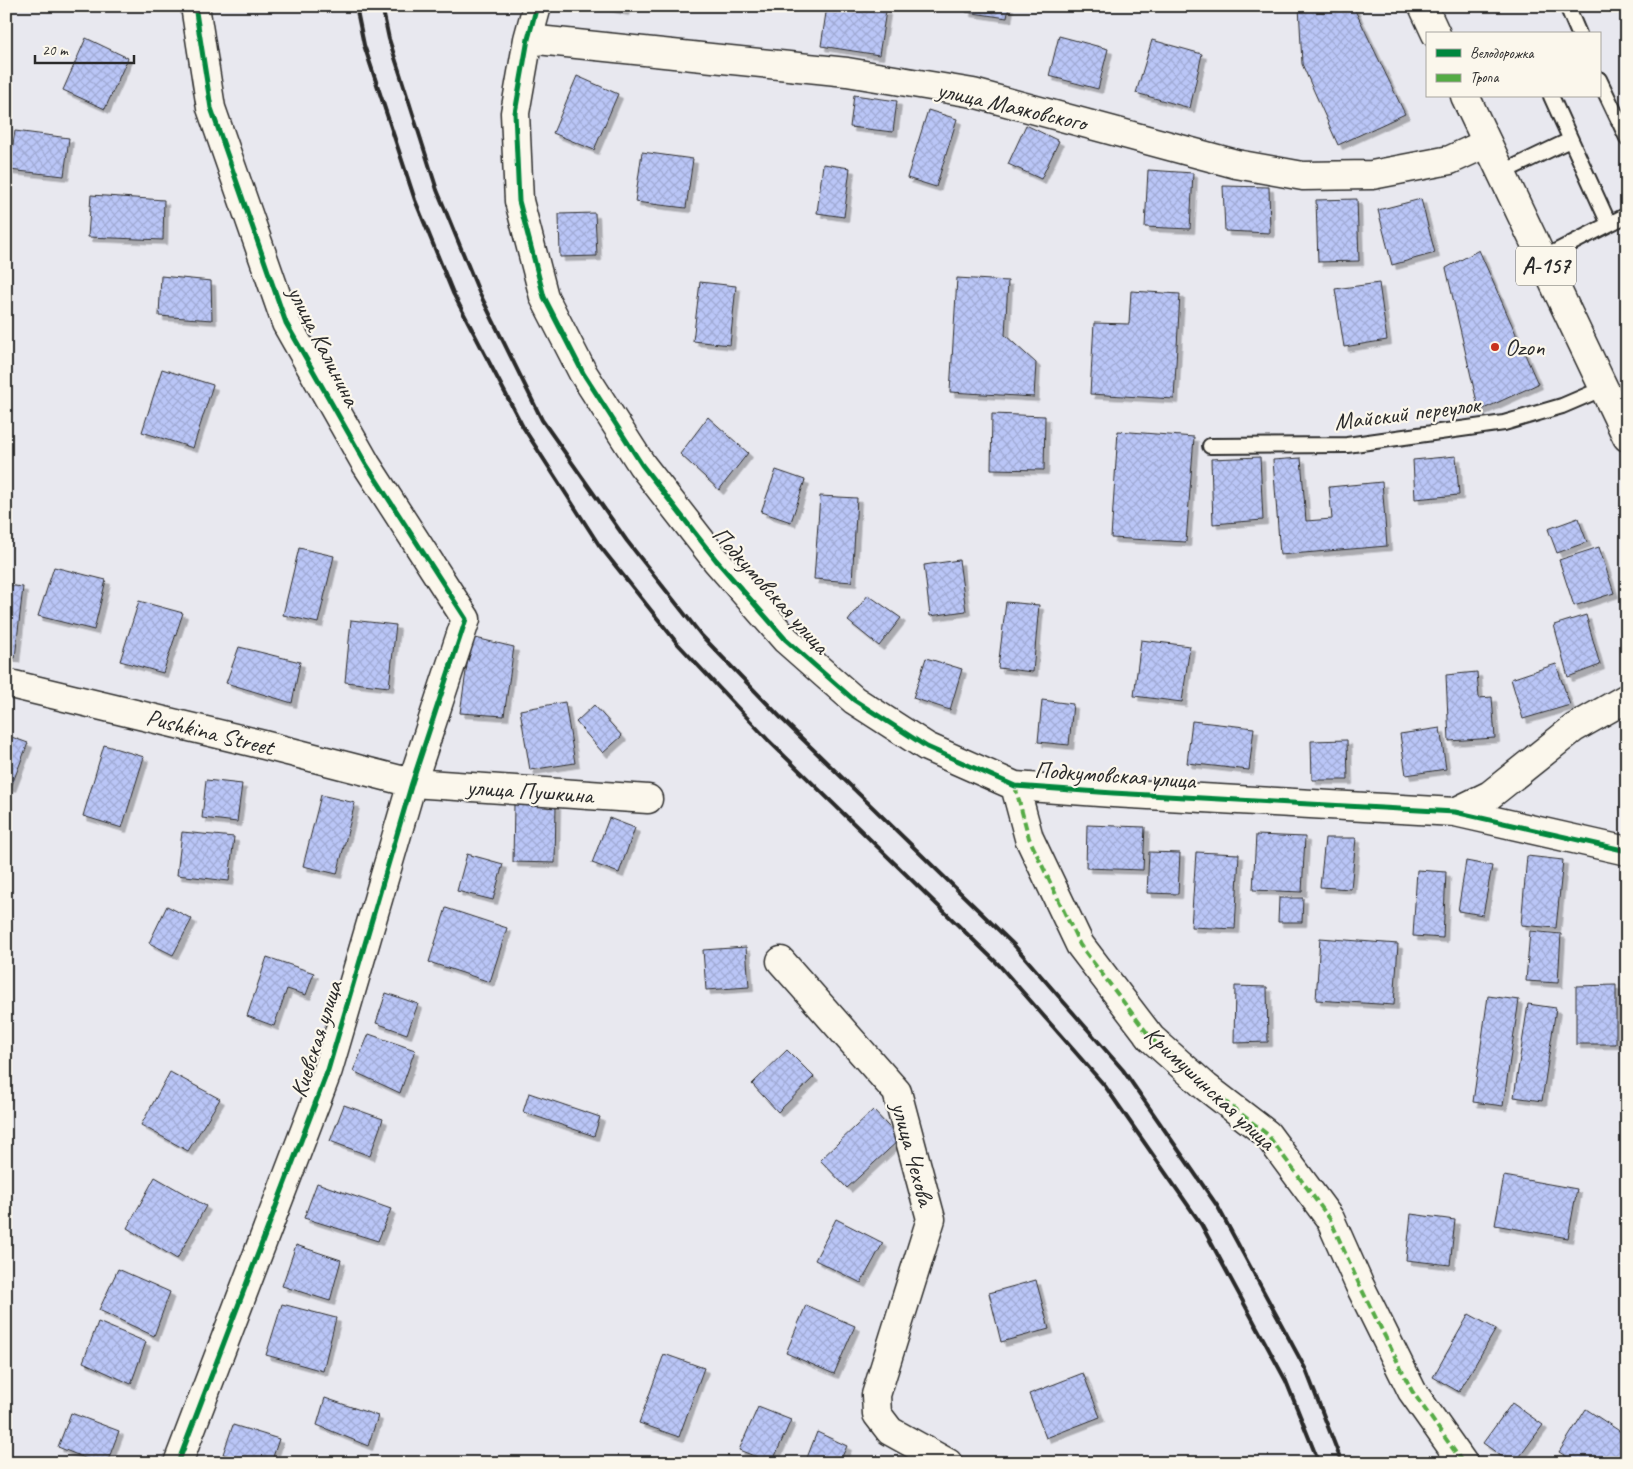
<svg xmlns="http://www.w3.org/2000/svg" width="1633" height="1469" viewBox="0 0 1633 1469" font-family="Caveat,sans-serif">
	<defs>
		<pattern id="building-cross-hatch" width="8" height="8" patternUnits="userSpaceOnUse" patternTransform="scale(1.25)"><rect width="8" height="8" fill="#bac6f7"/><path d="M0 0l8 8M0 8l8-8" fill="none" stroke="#a0aad4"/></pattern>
		<filter id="shadow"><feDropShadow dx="4.5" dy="4.5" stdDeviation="0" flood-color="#0004"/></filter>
	</defs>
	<rect width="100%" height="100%" fill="#e8e8ef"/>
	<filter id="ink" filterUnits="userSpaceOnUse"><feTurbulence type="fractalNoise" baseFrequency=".02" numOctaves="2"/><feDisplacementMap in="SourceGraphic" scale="10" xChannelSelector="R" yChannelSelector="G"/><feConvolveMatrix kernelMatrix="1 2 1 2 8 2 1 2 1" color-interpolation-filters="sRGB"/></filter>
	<g filter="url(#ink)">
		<path fill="url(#building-cross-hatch)" stroke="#2b2b2b" filter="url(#shadow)" d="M603,6H625L624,11Z
			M827,6H856L886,11L879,55L821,46Z
			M967,6H1009L1007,18L966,12Z
			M1299,6H1353L1405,114L1338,145L1302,64Z
			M1618,6H1627V25Z
			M1059,36L1108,49L1098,89L1049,76Z
			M86,38L128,58L105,109L63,90Z
			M1152,40L1202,54L1190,108L1136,93Z
			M577,76L618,94L594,150L553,133Z
			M854,95L897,101L893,132L850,127Z
			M928,110L957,119L936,187L907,178Z
			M1026,125L1059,141L1041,179L1008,164Z
			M15,131L69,138L64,176L9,170Z
			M642,152L693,159L686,208L635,202Z
			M823,164L850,168L844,217L817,213Z
			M1148,170L1193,173L1190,229L1145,227Z
			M1223,186L1269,187L1270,233L1225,231Z
			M91,195L164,200L163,240L88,237Z
			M1357,199L1359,261L1318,262L1316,200Z
			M1421,199L1435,253L1392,265L1378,210Z
			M595,213L597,256L560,257L559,214Z
			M1479,250L1538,384L1479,411L1446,268Z
			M161,276L211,281L212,320L159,316Z
			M957,278L1008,281L1005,335L1036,363L1034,397L950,392Z
			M700,282L736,286L730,345L693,341Z
			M1379,283L1387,340L1344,347L1335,289Z
			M1131,291L1180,294L1174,399L1090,394L1094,323L1129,324Z
			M162,369L213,385L193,448L142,432Z
			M992,414L1045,416L1044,470L991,469Z
			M708,417L748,453L719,490L680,454Z
			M1118,431L1194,437L1186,542L1111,538Z
			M1456,456L1459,495L1415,499L1413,460Z
			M1260,457L1263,520L1213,524L1211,459Z
			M1301,458L1306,521L1332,519L1329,487L1382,482L1387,546L1280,555L1273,460Z
			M776,470L805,480L791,522L761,512Z
			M820,496L857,498L852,582L814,579Z
			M1578,518L1587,542L1557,553L1548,529Z
			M1599,547L1614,593L1574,606L1559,560Z
			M299,548L334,556L318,623L283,615Z
			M959,560L966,611L930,616L924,565Z
			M54,567L106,580L94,630L38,616Z
			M6,585L23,587L15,658L6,657Z
			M868,595L901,618L879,646L848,621Z
			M139,601L183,613L163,673L120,661Z
			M1006,602L1039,605L1033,672L998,668Z
			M1586,615L1600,665L1568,677L1554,625Z
			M351,620L396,625L389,687L345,682Z
			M471,637L514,647L504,716L460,713Z
			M1141,640L1190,646L1182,702L1134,696Z
			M239,647L300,662L292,703L226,683Z
			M926,658L962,669L950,710L913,698Z
			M1556,664L1570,705L1523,719L1511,679Z
			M1477,672L1479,698L1492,697L1495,738L1449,741L1446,675Z
			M1042,700L1073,704L1069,745L1038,742Z
			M565,702L575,763L530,770L520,710Z
			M594,705L622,736L603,753L576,722Z
			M1192,721L1254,728L1249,770L1187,763Z
			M1440,728L1446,769L1406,775L1400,734Z
			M6,735L28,743L11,787L6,785Z
			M1347,740L1348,780H1312L1311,741Z
			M104,745L144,757L122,828L83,816Z
			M206,780L242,784L237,822L202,818Z
			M321,795L355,803L337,874L303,866Z
			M514,804L556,805L555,863L513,862Z
			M609,818L635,828L619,873L592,863Z
			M1087,825L1145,827L1143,870L1086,868Z
			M182,832L234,837L229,881L177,875Z
			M1256,835L1305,837L1302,892L1253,890Z
			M1325,838H1356L1351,889L1320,887Z
			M1149,852L1180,853L1178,894L1147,893Z
			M1196,852L1239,854L1235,929L1191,927Z
			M467,854L503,864L493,900L457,891Z
			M1527,856L1563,860L1556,928L1521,925Z
			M1466,861L1492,866L1483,915L1458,911Z
			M1417,870L1446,872L1443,938L1413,936Z
			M1279,898H1303L1302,922H1278Z
			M167,906L192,919L173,955L149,943Z
			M446,908L507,928L490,982L429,962Z
			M1530,931L1561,934L1558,983L1526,981Z
			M1320,938L1398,944L1394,1005L1316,1000Z
			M746,947L749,987L706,990L703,950Z
			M267,957L314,973L306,995L287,989L274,1026L247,1016Z
			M1616,985V1044H1576V986Z
			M1235,986L1267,987L1268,1042L1234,1043Z
			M386,993L418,1004L407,1034L376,1023Z
			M1488,996L1519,1000L1503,1106L1473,1102Z
			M1528,1004L1556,1008L1542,1101L1514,1097Z
			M369,1034L415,1050L400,1093L353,1071Z
			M787,1050L814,1077L778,1112L752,1084Z
			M170,1072L220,1099L188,1151L141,1125Z
			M529,1093L600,1117L594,1136L523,1112Z
			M344,1105L383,1119L370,1156L330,1141Z
			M873,1110L900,1139L847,1188L820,1160Z
			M1504,1176L1577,1189L1568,1238L1495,1225Z
			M155,1177L206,1206L177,1259L127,1228Z
			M317,1183L391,1209L378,1241L304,1218Z
			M1411,1214L1455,1220L1450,1265L1406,1260Z
			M836,1219L883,1243L861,1283L815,1260Z
			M296,1245L341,1260L330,1301L282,1286Z
			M118,1269L170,1292L154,1336L99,1310Z
			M1036,1280L1049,1329L1001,1342L989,1293Z
			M282,1304L336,1318L323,1371L266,1355Z
			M806,1305L855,1326L834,1374L786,1353Z
			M1469,1314L1496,1329L1459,1392L1433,1377Z
			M98,1322L146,1342L131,1384L83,1362Z
			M664,1354L704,1368L679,1437L639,1423Z
			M1083,1373L1100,1417L1046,1438L1029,1394Z
			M325,1398L378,1416L368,1446L317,1425Z
			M1512,1403L1543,1425L1515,1463H1511L1483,1443Z
			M758,1407L791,1420L772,1463L739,1450Z
			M1586,1409L1627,1436V1452L1620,1463H1577L1559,1452Z
			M71,1413L119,1431L107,1463H97L58,1447Z
			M233,1425L279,1439L271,1463H246L223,1454Z
			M817,1432L847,1446L839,1463H805Z"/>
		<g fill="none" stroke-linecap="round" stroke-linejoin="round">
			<g stroke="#2b2b2b" stroke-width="18">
				<path id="lane" d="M1567,6L1579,34
					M1599,79L1627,138
					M1551,96L1609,224
					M1501,173L1570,140
					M1543,258L1627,215
					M1210,446L1347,445L1504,423L1562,406L1604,388"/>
			</g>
			<g stroke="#2b2b2b" stroke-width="31">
				<path id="street" d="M537,6L528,39L515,113L519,201L544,297L583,373L642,465L716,560L786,640L854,700L927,747L1015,786L1113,793L1455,812L1627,851
					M528,39L847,72L973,93L1236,164L1303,176L1372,175L1450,160L1487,143
					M6,683L264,745L412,783L648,799
					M1015,786L1029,838L1080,945L1151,1038L1206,1087L1267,1134L1330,1219L1359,1284L1412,1391L1463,1463
					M1455,812L1490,795L1574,728L1627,698
					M781,961L897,1092L931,1219L876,1395L877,1414L890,1431L948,1463
					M178,1463L328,1070L412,783L466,619L366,464L286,323L211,108L195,6"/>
			</g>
			<g stroke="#2b2b2b" stroke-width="31">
				<path id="primary" d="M1423,6L1436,34
					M1465,96L1627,437"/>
			</g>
			<use href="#lane" stroke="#fbf7ec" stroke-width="14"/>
			<use href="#street" stroke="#fbf7ec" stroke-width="28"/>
			<use href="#primary" stroke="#fbf7ec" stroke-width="28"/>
			<path stroke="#2b2b2b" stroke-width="4" d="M356,6L364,45L415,200L453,293L523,427L599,545L677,643L769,741L999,965L1105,1086L1201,1224L1286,1381L1319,1463
				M382,6L389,39L437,190L479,292L542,420L627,541L702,636L783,720L1014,945L1123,1070L1218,1207L1306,1370L1342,1463"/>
			<path stroke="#54ab44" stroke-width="4" stroke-dasharray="8 4" stroke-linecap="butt" d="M1015,786L1029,838L1080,945L1151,1038L1206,1087L1267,1134L1330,1219L1359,1284L1412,1391L1463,1463"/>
			<g stroke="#fbf7ec" stroke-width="8">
				<path id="cycleway" d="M537,6L528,39L515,113L519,201L544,297L583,373L642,465L716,560L786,640L854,700L927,747L1015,786L1113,793L1455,812L1627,851
					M178,1463L328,1070L412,783L466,619L366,464L286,323L211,108L195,6"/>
			</g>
			<use href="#cycleway" stroke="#00873e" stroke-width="5"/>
		</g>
	</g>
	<circle fill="#c8321e" stroke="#fbf7ec" stroke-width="2" cx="1495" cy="347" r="5"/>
	<g text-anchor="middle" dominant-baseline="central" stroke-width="4.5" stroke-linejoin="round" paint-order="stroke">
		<rect fill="#fbf7ec" stroke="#696865" stroke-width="1" x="1516" y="246.5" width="60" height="39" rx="4"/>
		<g font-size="22" font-weight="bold" fill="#2b2b2b">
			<text x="1546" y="266">А-157</text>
		</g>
		<g font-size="24" fill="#2b2b2b" stroke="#fbf7ec">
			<text transform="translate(1012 106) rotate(13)">улица Маяковского</text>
			<text transform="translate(324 346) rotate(63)">улица Калинина</text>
			<text transform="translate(1407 413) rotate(-7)">Майский переулок</text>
			<text transform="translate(771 590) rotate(48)">Подкумовская улица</text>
			<text transform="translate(210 732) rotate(14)">Pushkina Street</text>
			<text transform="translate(1115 775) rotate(4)">Подкумовская улица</text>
			<text transform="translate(530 791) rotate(4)">улица Пушкина</text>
			<text transform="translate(316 1039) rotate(-72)">Киевская улица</text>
			<text transform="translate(1210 1088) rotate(43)">Кримушинская улица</text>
			<text transform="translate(913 1154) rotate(75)">улица Чехова</text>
		</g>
		<g font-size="24" fill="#2b2b2b" stroke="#fbf7ec" text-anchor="start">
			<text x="1505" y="347">Ozon</text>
		</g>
	</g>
	<rect width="1633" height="1469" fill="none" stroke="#fbf7ec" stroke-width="25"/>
	<rect x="12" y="12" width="1608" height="1444" fill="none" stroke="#2b2b2b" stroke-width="2" filter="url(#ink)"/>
	<rect x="1426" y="32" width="175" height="65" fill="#fbf7ec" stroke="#a8a59f"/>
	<rect x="1436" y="49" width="25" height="8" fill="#00873e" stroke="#a8a59f"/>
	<text x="1470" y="58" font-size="15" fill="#2b2b2b">Велодорожка</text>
	<rect x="1436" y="74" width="25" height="8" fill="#54ab44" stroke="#a8a59f"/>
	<text x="1470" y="82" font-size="15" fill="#2b2b2b">Тропа</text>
	<path d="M35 55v8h99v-8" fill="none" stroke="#2b2b2b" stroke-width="2.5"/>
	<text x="42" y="55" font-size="15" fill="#2b2b2b" stroke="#fbf7ec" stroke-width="4" paint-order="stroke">20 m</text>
</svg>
